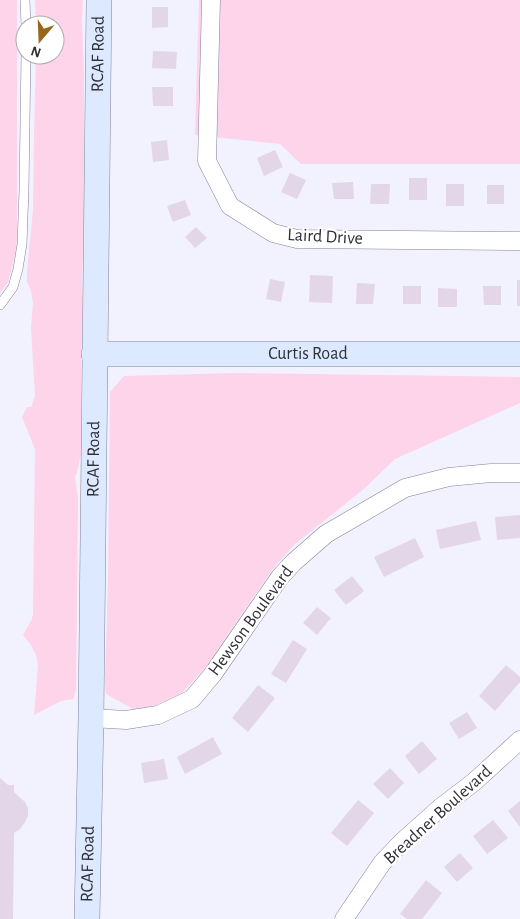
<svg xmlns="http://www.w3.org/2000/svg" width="520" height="919" viewBox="0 0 520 919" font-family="'Alegreya Sans',sans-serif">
	<rect width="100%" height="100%" fill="#f2f1fe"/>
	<path fill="#fdd4e9" d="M0,0H17V238L15,256L8,282L0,293Z
		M35,0H83L82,19L84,75V231L82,277L83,318L81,356V454L77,472L75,477L78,498L76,691L73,699L61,701L34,715L38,665L36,655L31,645L23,635L31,621L33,615L35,449L22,417L27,407H31L35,396L31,328L33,303L31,291L27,282V271L33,210L34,137L36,55H55V25H36Z
		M199,0H520V164H301L280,144L195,135Z
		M237,373L520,377V403L395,459L365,488L294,545L272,570L206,667L182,693L156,705L135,710L106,694L105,682L108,579L110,392L124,376Z"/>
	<path fill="#e3d6e8" d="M152,7H168V27L152,28Z
		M153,51L177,52L176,69L152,68Z
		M152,87H173V106H153Z
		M167,140L169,160L153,162L151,142Z
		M275,150L283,167L264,176L257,158Z
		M290,173L306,180L297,199L281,192Z
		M409,178H427V200H409Z
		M353,182L354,199H334L332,183Z
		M371,184H390L389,204H370Z
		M446,184H464V206H446Z
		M487,185H504V204H487Z
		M185,200L191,215L173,222L167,206Z
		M196,227L207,238L195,248L185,237Z
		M310,275L333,276L332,303L309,302Z
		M270,279L285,282L281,302L266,299Z
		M517,280H520V306H517Z
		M357,283L375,284L373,304H356Z
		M403,286H421V304H403Z
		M483,286H501V305H484Z
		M438,288L457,289V307H438Z
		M520,515V538L497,540L495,517Z
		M476,521L481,540L440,549L436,530Z
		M415,538L424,557L384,577L374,557Z
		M352,576L364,591L346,605L334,590Z
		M317,607L331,618L317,635L303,623Z
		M293,640L307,649L286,683L271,674Z
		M506,665L520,677V682L495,711L479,696Z
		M258,685L275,698L248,732L232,718Z
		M467,712L477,728L459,739L449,723Z
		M213,737L222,754L185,774L177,757Z
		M422,741L437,759L419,774L405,756Z
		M164,759L168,779L144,783L141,763Z
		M390,768L404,783L388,799L373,784Z
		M0,778L8,785H14V792L25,802L28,808V816L25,822L20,829L14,833L13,919H0Z
		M358,800L374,813L347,846L331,833Z
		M520,801V827L508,811Z
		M493,820L508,838L487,854L473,836Z
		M460,853L473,868L457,882L444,867Z
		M426,880L442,893L422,919H407L400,914Z"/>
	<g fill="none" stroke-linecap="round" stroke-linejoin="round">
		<g stroke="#858397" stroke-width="10">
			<path id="service" d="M25,0L26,25
				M0,305L13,287L18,269L22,244L24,190L26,55"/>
		</g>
		<g stroke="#858397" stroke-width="19">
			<path id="minor" d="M211,0L207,161L230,206L273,233L297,239L520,241
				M91,718L126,720L158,715L192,699L213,674L280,577L294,562L326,534L405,488L449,477L491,473H520
				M344,919L382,863L403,841L440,808L474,782L520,740"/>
		</g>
		<g stroke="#858397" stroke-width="26">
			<g id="secondary">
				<path id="s1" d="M94,354H520"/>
				<path id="s2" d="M87,919L91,718L99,0"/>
			</g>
		</g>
		<use href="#service" stroke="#fff" stroke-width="9"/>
		<use href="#minor" stroke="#fff" stroke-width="18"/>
		<use href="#secondary" stroke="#dce9fe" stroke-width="25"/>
	</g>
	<g text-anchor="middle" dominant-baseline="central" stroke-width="4.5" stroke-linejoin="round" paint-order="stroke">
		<g font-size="18" fill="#2f2f37" stroke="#fff">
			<text stroke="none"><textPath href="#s2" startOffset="865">RCAF Road</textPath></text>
			<text transform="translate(325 237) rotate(3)">Laird Drive</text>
			<text stroke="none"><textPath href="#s1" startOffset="214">Curtis Road</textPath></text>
			<text stroke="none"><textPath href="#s2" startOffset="460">RCAF Road</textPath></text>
			<text transform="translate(251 621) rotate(-54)">Hewson Boulevard</text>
			<text transform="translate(438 815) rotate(-42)">Breadner Boulevard</text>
			<text stroke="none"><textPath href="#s2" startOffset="55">RCAF Road</textPath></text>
		</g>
	</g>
	<g transform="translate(40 40) rotate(199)"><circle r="24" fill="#ffffff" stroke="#acacaf"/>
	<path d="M0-4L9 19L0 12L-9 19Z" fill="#99671b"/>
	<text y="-8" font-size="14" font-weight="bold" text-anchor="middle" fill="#2f2f37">N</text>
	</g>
</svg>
